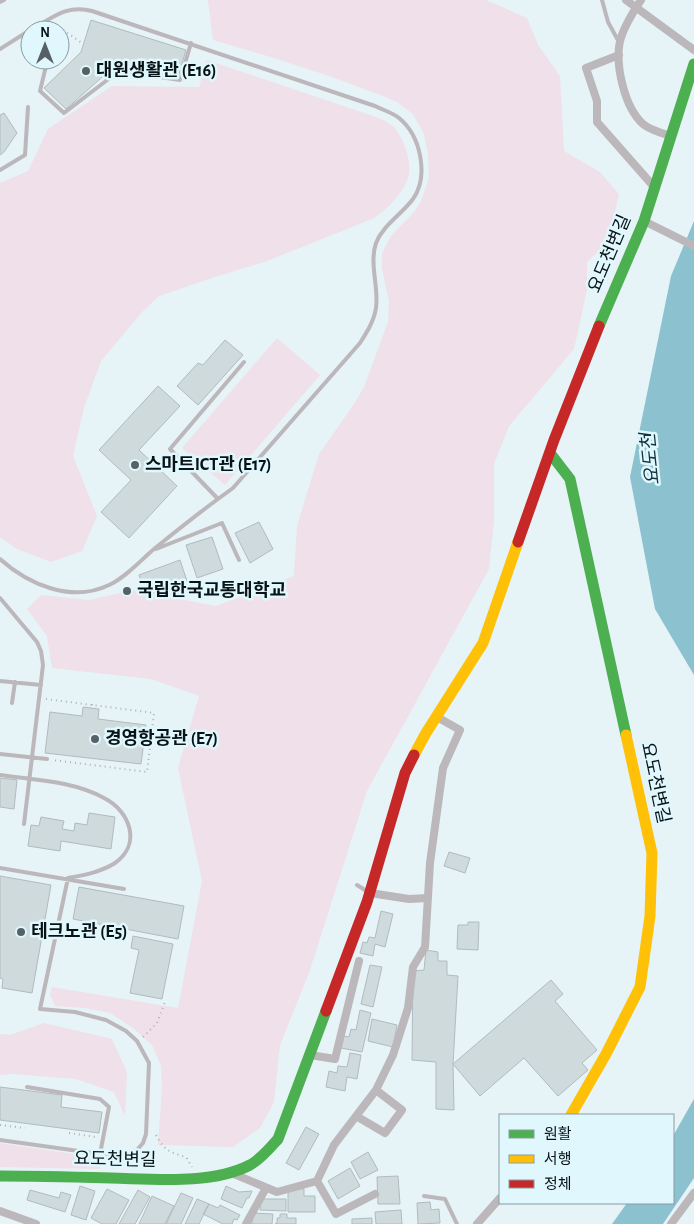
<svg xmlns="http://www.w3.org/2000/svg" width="694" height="1224" viewBox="0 0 694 1224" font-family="'Alegreya Sans','Noto Sans KR',sans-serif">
	<rect width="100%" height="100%" fill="#e6f3f7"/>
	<path fill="#f0e0e9" d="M208,0H486L527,18L538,45L560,76L564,151L600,172L619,194L608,242L587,262V290L574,349L509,426L494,464V520L489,569L367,791L309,973L280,1045L274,1102L260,1128L233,1147L158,1145L162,1088L161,1066L152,1045L133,1028L110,1013L85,1008L55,1006L50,995L52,987L178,1008L202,881L178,768L199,696L151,679L52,668L47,636L27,609L41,595L89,600L133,590L216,606L294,576L297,526L319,454L354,404L364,387L388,322L389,301L382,269V253L391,236L414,212L421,201L429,178L428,154L424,134L413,114L397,102C337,77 275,58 213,40Z
		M207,60L376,117C381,119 386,121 390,124C404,134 414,165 407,181C401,195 386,211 372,219L267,261L215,277L159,296L142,312L101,361L84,408L73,456L97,516L82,551L51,562L17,549L0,537V183L28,171L48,129L112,86L199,87Z
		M277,338L320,375L225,485L182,448Z
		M44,1023L112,1039L127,1072L125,1116L114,1092L76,1079L13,1074L0,1075V1034L10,1035Z
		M0,1143L100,1158V1169L0,1167Z"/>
	<path fill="#8cc1d0" d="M694,221V675L655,609L630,477L671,276Z
		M694,1099V1178L663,1224H612L627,1203H673V1136Z"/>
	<path fill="#cfdadd" stroke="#b1bbbf" d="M91,20L186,50L178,77L117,64L66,109L44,88L81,52Z
		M4,113L17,133L4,152L0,155V115Z
		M225,340L243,355L198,405L177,386L198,363L203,365Z
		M158,386L180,406L139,450L177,486L129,538L101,512L131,480L99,450Z
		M259,522L273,549L250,563L235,533Z
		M212,537L223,569L197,578L186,545Z
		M180,560L187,581L146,596L139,575Z
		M83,707L99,709L98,719L146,725L141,764L45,753L50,712L82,716Z
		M0,778L17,780L14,809L0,807Z
		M89,813L115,817L111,849L61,841L60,851L28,846L31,825L39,826L41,817L64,821L62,829L74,831L75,823L87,825Z
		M449,852L470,858L465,873L444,866Z
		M0,876L51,885L32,993L2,988L3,979L0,978Z
		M79,887L184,906L178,939L73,919Z
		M381,911L393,914L385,947L375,944L373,956L360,953L363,942L367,943L369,937L375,938Z
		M468,922H479L478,950L457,949L458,925H468Z
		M133,936L173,944L162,999L130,993L139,950L131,948Z
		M426,950L438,952V961H447V975L458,976L453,1064L454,1110L436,1109V1062L412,1060L413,971L424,970Z
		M370,965L382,967L373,1007L361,1004Z
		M551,980L563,994L555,1001L597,1050L582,1063L588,1070L558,1096L524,1058L480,1096L453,1064Z
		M360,1010L371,1013L362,1052L341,1048L344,1036L349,1037L351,1029L356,1030Z
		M372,1019L397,1025L393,1047L368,1041Z
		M350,1053L361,1055L357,1079L347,1077L345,1091L326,1087L329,1071L337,1073L338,1066L347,1067Z
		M0,1087L62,1095L61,1107L102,1112L99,1133L0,1120Z
		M306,1127L319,1134L299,1170L286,1163Z
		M368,1152L378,1170L360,1179L351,1162Z
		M350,1168L360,1186L338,1199L328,1181Z
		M398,1176L400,1204H378L377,1177Z
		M80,1186L95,1191L86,1220L71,1215Z
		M226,1186L239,1192L252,1191L249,1198H247L242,1208L221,1199Z
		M107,1189L129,1200L116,1224H102L91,1218Z
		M288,1189H304V1196H315V1212H288Z
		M30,1190L59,1198L61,1192L71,1195L65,1212L27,1200Z
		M138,1190L150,1197L135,1224H119Z
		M181,1193L193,1198L181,1224H166Z
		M152,1196L174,1206L165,1224H139Z
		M197,1199L209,1204L199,1224H185Z
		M261,1199H286V1211L260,1210Z
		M430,1202L431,1210L439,1209L440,1223L418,1224L417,1203Z
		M209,1204L218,1208L220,1205L240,1215L237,1220L234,1219L232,1224H223L203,1214Z
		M401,1210L402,1224H376L375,1212Z
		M253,1213L273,1214L272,1224H248L252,1223Z
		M280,1214H287V1218H296V1224H275L277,1223V1218H280Z
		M372,1218V1224H352V1219Z"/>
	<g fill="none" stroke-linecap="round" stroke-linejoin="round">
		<path stroke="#b0b0b2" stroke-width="2" stroke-dasharray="1 4" stroke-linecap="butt" d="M55,24L83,44
			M46,699L154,713L147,772L53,760
			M92,705V700
			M143,1037L157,1023L165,1002
			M0,1125L25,1128
			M69,1133L96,1137
			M156,1135C165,1151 169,1152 186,1157L192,1167"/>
		<path stroke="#bcb7ba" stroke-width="4" d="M602,0L608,22L619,42
			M0,2L4,0
			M31,30C52,18 67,4 92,11L375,106C383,110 393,113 399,118C421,136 429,176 413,199C402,214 383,225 376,243C369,264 379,287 376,308C374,321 367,332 360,343L233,488L218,499
			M22,35L30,46
			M0,49L30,30
			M41,60L46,66L40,91L64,113L119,71L180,80L191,43
			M0,170L25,155L28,107
			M156,549L222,523L239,560
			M0,559C29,585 72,603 109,585C126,577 140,561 154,549C175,532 196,515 218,499L170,449L244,362
			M0,598L37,642L41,651L43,665L24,824
			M0,681L41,685
			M12,703L15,682
			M0,754L47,759
			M0,775C35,780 73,781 104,798C130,811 142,844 115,863C101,872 84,875 68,878
			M0,868L124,889
			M357,885L368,892
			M27,1087L100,1099L109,1107L100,1154
			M0,1140L100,1154L125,1155L136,1151L143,1143L146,1134L149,1063L137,1041L126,1031L106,1020L75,1012L40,1009L68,878
			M424,1196L445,1199L457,1224"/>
		<path stroke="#bcb7ba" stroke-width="8" d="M626,0L694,50
			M641,0C633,12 624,26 620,41C615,64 624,107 643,124C650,130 661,133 671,136
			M619,55L586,68L597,101V122L655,188
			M644,221L694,246
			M370,893L409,899L428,898
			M310,1055L335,1059L359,961
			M356,1116L385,1133L402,1110L376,1090
			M229,1172L277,1192L317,1181L336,1214L375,1194
			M317,1181L334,1145L376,1090L393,1055L408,1008L413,967L425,947L430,863L443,768L460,730L437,717
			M0,1211L36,1224
			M246,1224L266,1188
			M477,1224L500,1198
			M671,1224L694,1193"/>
		<path stroke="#4caf50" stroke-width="11" d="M599,326L644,221L694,64
			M550,453L570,479L626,735
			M0,1176C37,1176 74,1177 111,1178C154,1179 211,1185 250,1165C261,1159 270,1148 278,1139L326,1011"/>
		<path stroke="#ffc107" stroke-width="11" d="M414,755L426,733L483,643L518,542
			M571,1115L606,1054L640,987L650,916L652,853L626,735"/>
		<path stroke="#c62828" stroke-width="11" d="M518,542L554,440L599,326
			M326,1011L367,902L405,773L414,755"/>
	</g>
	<g fill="#566165" stroke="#e0f7fd" stroke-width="2">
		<circle cx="86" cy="71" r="5"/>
		<circle cx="135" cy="465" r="5"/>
		<circle cx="127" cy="591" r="5"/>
		<circle cx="95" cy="739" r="5"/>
		<circle cx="21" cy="932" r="5"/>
	</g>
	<g text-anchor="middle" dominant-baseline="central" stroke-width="5" stroke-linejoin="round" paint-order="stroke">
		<g font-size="18" font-weight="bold" fill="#091316" stroke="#e0f7fd" text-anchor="start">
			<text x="96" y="71">대원생활관 (E16)</text>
			<text x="145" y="465">스마트ICT관 (E17)</text>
			<text x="137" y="591">국립한국교통대학교</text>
			<text x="105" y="739">경영항공관 (E7)</text>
			<text x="31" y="932">테크노관 (E5)</text>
		</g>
		<g font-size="18" fill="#091316" stroke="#e0f7fd">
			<text transform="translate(610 254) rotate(-67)">요도천변길</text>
			<text transform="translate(655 783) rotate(78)">요도천변길</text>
			<text transform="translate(115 1160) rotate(1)">요도천변길</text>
		</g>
		<g font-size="19" font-style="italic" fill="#10333c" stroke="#e0f7fd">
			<text transform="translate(651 459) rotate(-96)">요도천</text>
		</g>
	</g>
	<rect x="499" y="1114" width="175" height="90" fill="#e0f7fd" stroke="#8a9ca1"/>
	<rect x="509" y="1130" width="25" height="8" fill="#4caf50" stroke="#8a9ca1"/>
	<text x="544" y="1139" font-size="15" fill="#091316">원활</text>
	<rect x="509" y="1155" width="25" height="8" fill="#ffc107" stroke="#8a9ca1"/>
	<text x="544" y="1164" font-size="15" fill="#091316">서행</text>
	<rect x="509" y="1180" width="25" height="8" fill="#c62828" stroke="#8a9ca1"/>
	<text x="544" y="1189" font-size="15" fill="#091316">정체</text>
	<g transform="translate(45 45)"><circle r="24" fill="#e0f7fd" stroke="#8a9ca1"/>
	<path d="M0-4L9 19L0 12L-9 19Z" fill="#566165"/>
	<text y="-8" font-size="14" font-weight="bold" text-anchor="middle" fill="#091316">N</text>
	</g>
</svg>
